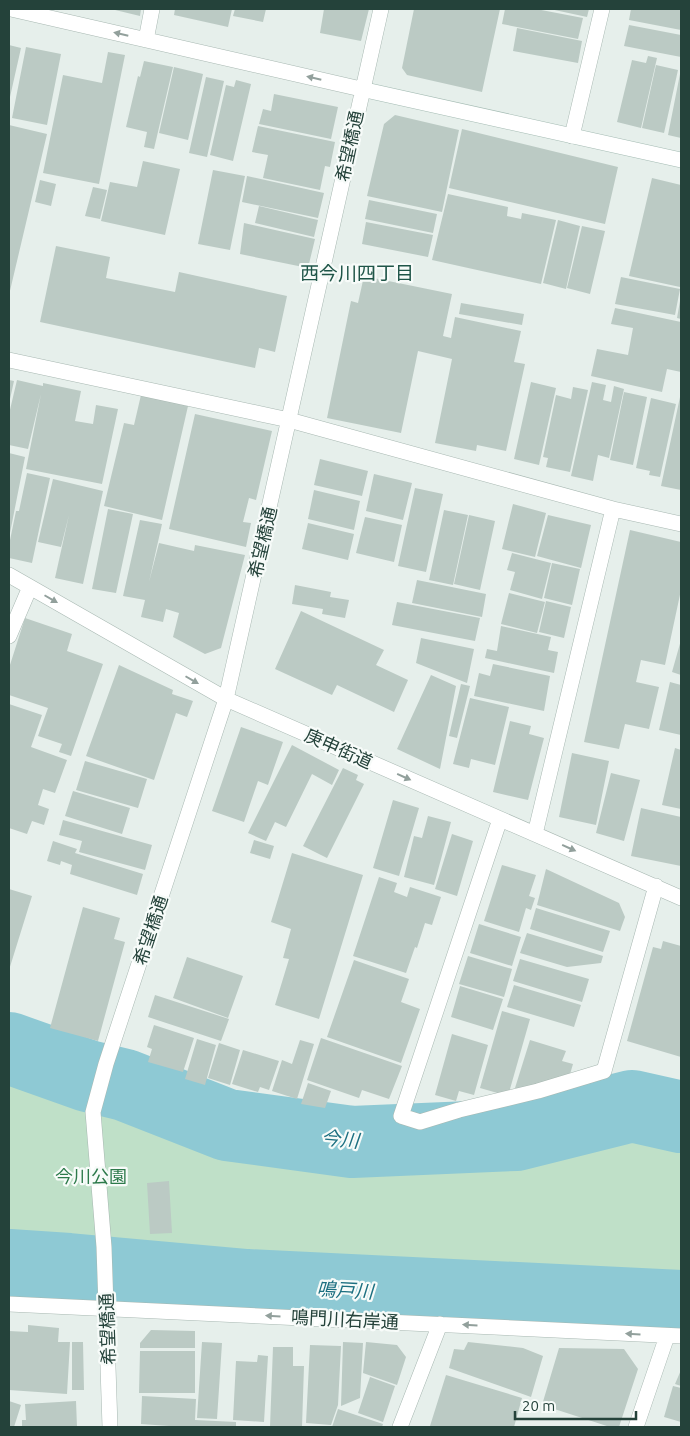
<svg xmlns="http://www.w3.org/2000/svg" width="690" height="1436" viewBox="0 0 690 1436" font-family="Ubuntu,'Noto Sans JP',sans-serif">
	<rect width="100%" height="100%" fill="#e6efeb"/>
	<path fill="#bfe0c8" d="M9,1070L113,1099L250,1149L415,1166L679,1138L681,1139V1286L414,1279L9,1251Z"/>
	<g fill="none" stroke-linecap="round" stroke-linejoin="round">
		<path stroke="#8ec9d4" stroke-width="72" d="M9,1048L88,1076L125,1085L227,1125L352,1142L516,1135L632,1106L681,1117
			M9,1265L69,1269L247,1285L681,1306"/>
	</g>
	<path fill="#bbcac4" d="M111,9H141L140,16Z
		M175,9H232L228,27L174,15Z
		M235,9H266L263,22L233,16Z
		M324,9H369L361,41L320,33Z
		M414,9H500L482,92L407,75L402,68Z
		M505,9H536L583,18L578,39L502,24Z
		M550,9H589L587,17Z
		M631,9L681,10V30L629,20Z
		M629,25L681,35V57L624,46Z
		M517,28L582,41L578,63L513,51Z
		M9,45L21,48L10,97L9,96Z
		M26,47L61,54L47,125L12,118Z
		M108,52L125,55L99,184L43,173L63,75L102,83Z
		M648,56L657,58L641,128L617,122L632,60L646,63Z
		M144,61L173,67L154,149L144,147L147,132L126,127L138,76L140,77Z
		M656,65L678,70L664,133L642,128Z
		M174,67L203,74L188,140L159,133Z
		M680,74H681V138L668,135Z
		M206,77L224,81L207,157L189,153Z
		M236,80L251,84L233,161L210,155L226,85L234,87Z
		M274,94L338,107L331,139L259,124L263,109L271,111Z
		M395,115L459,130L442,212L367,196L384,124Z
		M9,125L47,134L9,295Z
		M258,126L335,142L330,167L325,166L320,190L263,178L268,155L252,152Z
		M462,129L618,167L605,224L449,188Z
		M143,161L180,169L165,235L101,221L110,182L137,187Z
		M213,170L245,176L230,250L198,244Z
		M247,176L324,193L318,218L242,202Z
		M652,178L681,185V280L680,287L629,276Z
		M40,180L56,184L51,206L35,202Z
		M93,187L107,190L100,219L85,216Z
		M448,194L508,207L507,216L521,219L522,213L556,220L541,284L432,260Z
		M369,200L437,214L433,233L365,219Z
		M259,206L318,220L314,237L255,223Z
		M558,220L580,226L566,289L543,283Z
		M366,222L433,235L428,257L362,244Z
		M244,223L315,239L308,268L240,254Z
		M582,226L605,231L590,294L567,288Z
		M56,246L110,257L106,278L175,292L179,272L287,296L275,352L259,348L255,368L40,322Z
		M364,276L452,294L443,336L451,338L455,317L521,331L514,362L525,364L506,451L477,445L476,451L435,443L452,359L418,351L401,433L327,418L351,301L358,303Z
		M621,277L680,289L675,315L615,304Z
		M680,301L681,302V319L677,318Z
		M461,303L524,314L522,325L459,314Z
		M615,308L681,322V372L667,369L662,392L591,376L597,349L628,355L633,328L611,324Z
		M9,380L14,381L10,399H9Z
		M17,380L43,386V383L81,391L75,421L93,424L96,405L118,409L102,484L26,469L41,394L28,449L9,445V414Z
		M531,382L556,388L539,465L514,459Z
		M592,382L606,385L603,400L611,402L614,386L624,389L609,458L598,455L593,481L571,476Z
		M573,387L588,390L570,472L546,467L548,458L543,457L556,395L571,399Z
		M624,392L647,397L633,465L610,460Z
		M141,395L188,406L162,520L104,506L124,423L134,425Z
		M680,397L681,398V490L661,486Z
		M651,398L676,404L660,477L649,475L650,471L636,468Z
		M195,414L272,431L256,500L249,498L243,522L251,523L246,547L169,529Z
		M9,453L25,457L10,533H9Z
		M320,459L368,471L362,496L314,485Z
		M27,473L50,478L32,563L9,558V545L16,511H19Z
		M374,474L412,483L403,520L366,511Z
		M53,479L103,491L83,584L55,578L69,515L61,547L38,542Z
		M415,488L443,494L426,572L398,566Z
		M314,490L360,501L354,530L308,519Z
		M513,504L546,513L535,557L502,549Z
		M108,509L133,514L116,593L92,589Z
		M444,510L468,515L453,585L429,580Z
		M469,515L495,521L480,590L454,584Z
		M548,515L591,525L581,568L537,556Z
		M365,517L402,525L394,562L356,553Z
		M140,520L162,524L149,582L159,543L194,551L195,545L245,555L221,648L205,654L173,637L179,613L166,609L163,622L141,617L145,600L123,596Z
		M308,523L354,534L348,560L302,549Z
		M630,530L681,542V590L665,665L641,660L636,682L659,687L649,729L625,724L619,749L584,742Z
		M512,553L551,563L542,599L510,590L515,572L507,570Z
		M552,563L580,569L572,605L544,598Z
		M417,580L486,594L482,617L412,603Z
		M295,585L331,592L330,597L349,600L345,618L322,614L323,609L292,604Z
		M509,593L545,602L537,633L501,624Z
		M546,601L571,607L564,638L539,632Z
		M397,602L480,618L475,641L392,625Z
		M301,611L384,650L376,665L408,680L394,712L337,685L332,695L275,669Z
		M25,618L72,634L67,651L103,664L71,756L59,752L62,744L38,736L48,708L9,695V668Z
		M501,626L551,637L548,650L558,652L554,673L485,658L487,649L497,651Z
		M421,638L474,649L467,683L416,663Z
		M681,640V675L672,672Z
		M493,664L550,676L544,711L474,696L479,673L490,676Z
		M119,665L173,690L172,694L193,701L187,717L176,713L154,780L86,756Z
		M431,675L456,686L440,769L397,749Z
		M670,682L681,685V735L659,730Z
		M461,684L470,686L457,738L449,736Z
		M470,698L509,707L495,765L471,759L469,768L453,764Z
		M9,704L42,715L31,747L67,760L55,793L43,789L38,805L49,809L44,825L32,821L27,834L9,828Z
		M510,721L531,726L529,734L544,738L528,800L493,792Z
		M241,727L283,742L268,785L258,781L244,822L212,811Z
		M292,745L339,770L332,785L312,774L286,827L275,822L266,841L248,833Z
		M675,748L681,750V809L662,805Z
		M572,753L609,761L596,825L559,817Z
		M85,761L147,779L138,808L76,790Z
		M343,768L358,775L356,780L364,784L327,858L303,846Z
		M611,773L640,780L624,841L596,833Z
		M73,791L130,808L122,834L65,816Z
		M393,800L419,808L399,876L373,868Z
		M641,808L681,817V866L631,856Z
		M428,816L451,822L434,885L404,877L414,836L422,838Z
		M63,820L152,845L145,870L79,852L82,841L59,835Z
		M452,834L473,841L457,896L435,889Z
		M254,840L274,846L270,859L250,853Z
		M53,841L77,849L75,853L143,874L137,895L70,874L72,865L61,861L60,865L47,861Z
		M292,853L363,875L319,1019L275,1005L289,959L283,958L291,929L271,922Z
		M502,865L536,875L529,896L535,898L531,910L526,908L519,932L484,921Z
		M546,869L619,903L625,917L620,931L537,905Z
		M379,877L397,883L394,892L407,897L410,887L441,897L432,925L425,923L417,948L415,947L406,973L353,956Z
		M9,889L32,896L9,970Z
		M83,907L120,918L114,939L125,942L98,1041L50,1028Z
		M536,908L610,931L603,952L530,929Z
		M479,924L521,937L512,966L470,953Z
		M527,933L603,956L601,963L567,967L520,953Z
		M663,941L681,946V1057L627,1041L653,947L661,949Z
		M468,956L512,969L504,997L459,984Z
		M187,957L243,976L228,1018L173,998Z
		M520,959L589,979L582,1002L513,981Z
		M354,960L409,979L401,1002L420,1009L401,1063L327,1037Z
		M514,985L581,1005L574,1027L507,1007Z
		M460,986L503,999L493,1030L451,1017Z
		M155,995L229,1019L221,1041L148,1017Z
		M502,1011L530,1019L508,1096L480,1088Z
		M154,1025L194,1038L183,1072L148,1062L152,1049L147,1047Z
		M452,1034L488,1045L474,1095L459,1091L456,1101L435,1095Z
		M321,1038L402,1066L389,1099L362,1090L359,1098L307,1080Z
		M197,1039L216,1045L205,1085L185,1079Z
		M300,1040L314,1044L297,1099L272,1091L282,1060L292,1064Z
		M530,1040L566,1051L562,1061L573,1064L568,1081L524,1092L515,1088Z
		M219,1043L240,1050L230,1085L208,1078Z
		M243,1050L279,1061L269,1090L260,1087L258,1092L232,1084Z
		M308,1083L331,1091L325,1108L301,1104Z
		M169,1181L172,1233L150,1234L147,1183Z
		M28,1325L59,1328L58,1342H70L67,1394L9,1390V1331L28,1332Z
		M151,1330L195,1331V1348H140V1343Z
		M72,1342H83L84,1390H72Z
		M202,1342L222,1343L217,1419L197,1418Z
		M343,1342L363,1343L360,1398L341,1406Z
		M366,1342L397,1345L406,1357L397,1385L363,1373Z
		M468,1342L523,1348L543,1356L531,1397L449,1368L454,1349L464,1350Z
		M310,1345L341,1346L338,1405L331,1425L306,1423Z
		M273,1347H293V1366H304L302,1427H270Z
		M559,1348L624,1349L638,1369L619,1427H610L542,1405Z
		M140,1351H195V1393H139Z
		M258,1355L268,1356L264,1422L233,1420L236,1361L257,1362Z
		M681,1370V1386L675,1384Z
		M446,1375L522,1398L514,1427L430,1426Z
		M370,1377L395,1386L383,1422L358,1413Z
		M673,1386L681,1388V1422L664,1417Z
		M142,1396L196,1399L195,1420L236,1422V1427H169V1426L141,1424Z
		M9,1401L21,1405L14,1427H9Z
		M76,1401L77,1427H22V1420H26L25,1404Z
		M338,1409L383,1424L382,1427H332Z"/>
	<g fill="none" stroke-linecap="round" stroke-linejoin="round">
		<g stroke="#a8b8b2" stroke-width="16">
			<path id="street" d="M11,9L361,89
				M146,40L152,9
				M572,136L602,9
				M9,360L289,420L613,509L681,524
				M9,575L226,699L681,898
				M9,636L30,587
				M500,819L401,1116L420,1122L459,1110L538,1091L604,1071L656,886
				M535,834L613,509
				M9,1304L681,1336
				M110,1427L104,1247L93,1112L106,1064L226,699L381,9
				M400,1427L440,1324
				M636,1427L667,1336"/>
		</g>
		<g stroke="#a4bbb3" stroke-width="16">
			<path id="secondary" d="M361,89L681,160"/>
		</g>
		<use href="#street" stroke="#fff" stroke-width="15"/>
		<use href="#secondary" stroke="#fff" stroke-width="15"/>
	</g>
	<defs><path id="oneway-solid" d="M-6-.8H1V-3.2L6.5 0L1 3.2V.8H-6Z" transform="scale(1.25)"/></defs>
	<g fill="#92a09c">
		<use href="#oneway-solid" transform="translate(121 34) rotate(-167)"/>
		<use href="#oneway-solid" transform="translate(314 78) rotate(-167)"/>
		<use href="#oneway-solid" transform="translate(51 599) rotate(30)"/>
		<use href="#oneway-solid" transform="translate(192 680) rotate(30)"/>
		<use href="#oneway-solid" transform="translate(404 777) rotate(24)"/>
		<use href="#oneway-solid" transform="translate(569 848) rotate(24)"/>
		<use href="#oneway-solid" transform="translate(273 1316) rotate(-177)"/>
		<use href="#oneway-solid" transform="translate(470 1325) rotate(-177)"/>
		<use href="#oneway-solid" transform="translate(633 1334) rotate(-177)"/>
	</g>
	<g text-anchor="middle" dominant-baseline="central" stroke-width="4.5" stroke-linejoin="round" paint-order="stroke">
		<g font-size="18" fill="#24423a" stroke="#f7fbf9">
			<text transform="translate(349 146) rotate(-78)">希望橋通</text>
			<text transform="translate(262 542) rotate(-77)">希望橋通</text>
			<text transform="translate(339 748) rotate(24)">庚申街道</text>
			<text transform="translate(150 930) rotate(-72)">希望橋通</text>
			<text transform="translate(345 1319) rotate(3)">鳴門川右岸通</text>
			<text transform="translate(107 1329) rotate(-92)">希望橋通</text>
		</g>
		<g font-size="18" fill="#2d7a4b" stroke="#f7fbf9">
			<text x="91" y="1176">今川公園</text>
		</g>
		<g font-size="19" fill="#1f5548" stroke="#f7fbf9">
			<text x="357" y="273">西今川四丁目</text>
		</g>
		<g font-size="19" font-style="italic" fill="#1c6f80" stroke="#f7fbf9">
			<text transform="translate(340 1139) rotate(5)">今川</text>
			<text transform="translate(345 1290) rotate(3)">鳴戸川</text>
		</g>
	</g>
	<rect width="690" height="1436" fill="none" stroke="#24423a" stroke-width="20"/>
	<path d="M515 1411v8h121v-8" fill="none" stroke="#24423a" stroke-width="2.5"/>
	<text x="522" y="1411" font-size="15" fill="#24423a" stroke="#f7fbf9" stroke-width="4" paint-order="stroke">20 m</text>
</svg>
